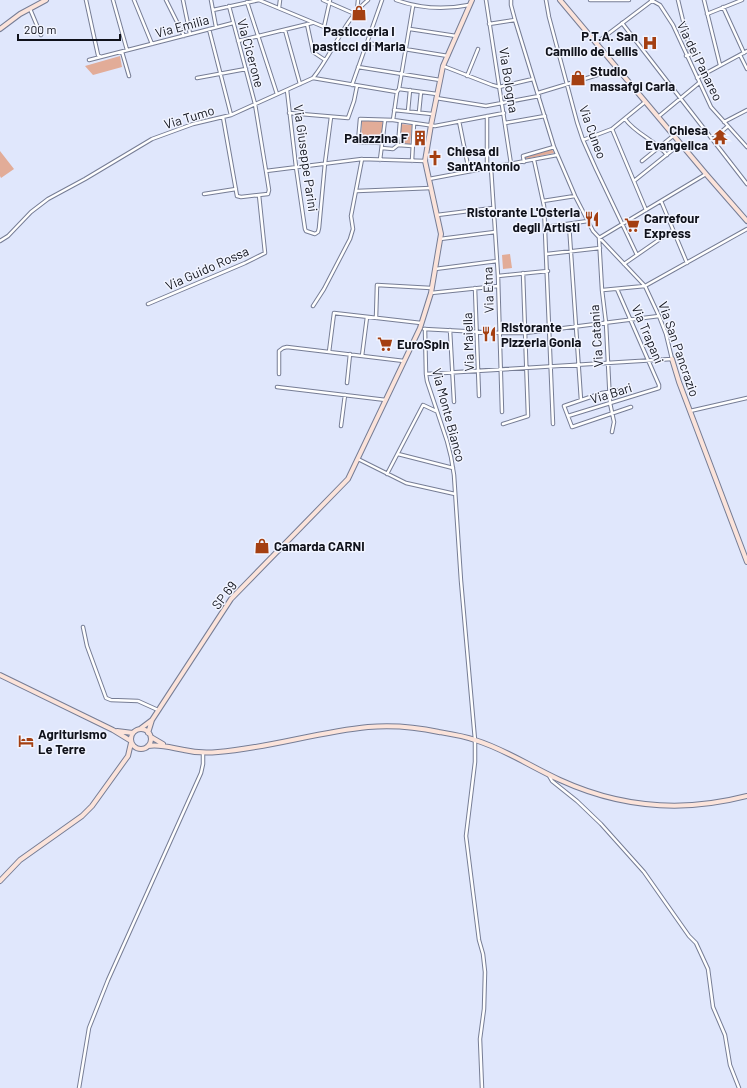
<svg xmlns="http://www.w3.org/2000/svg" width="747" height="1088" viewBox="0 0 747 1088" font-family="Barlow,sans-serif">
	<rect width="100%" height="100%" fill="#e0e7fc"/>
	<path fill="#e2ac98" d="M120,56L122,67L93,75L85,66Z
		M362,120L383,121L381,142L361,140Z
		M401,124L412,125L410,144L400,143Z
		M552,149L554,153L525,159L524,158L525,156Z
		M0,151L14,169L1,178L0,176Z
		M510,254L512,268L503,269L502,255Z"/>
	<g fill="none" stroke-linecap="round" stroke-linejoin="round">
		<g stroke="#767d95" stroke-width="4.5">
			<path id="street" d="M86,0L98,55L101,57
				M113,0L127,50
				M134,0L152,44
				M166,0L184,36
				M183,0L190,34
				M211,0L216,27
				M323,0L355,14
				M396,0C421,9 444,10 469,5
				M486,0L511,164
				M546,0L549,17L577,122L583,140L596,169L637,255
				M590,0H629
				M651,0L660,5L673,25L711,107L747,147
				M678,0L691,54L686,56
				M704,0L720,65
				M247,2L277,94
				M723,7L744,53
				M279,8L280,0
				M30,9L41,35
				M213,10L259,0L341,34
				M357,11L358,0
				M707,14L742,0
				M622,23L747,184
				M307,24L313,52L325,60
				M489,24L515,20
				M324,27L330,0
				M209,29L231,115
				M410,29L456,36
				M285,30L300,84
				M238,41L312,23
				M367,43L448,56
				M596,43L653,0
				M122,52L129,76
				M740,55L747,69
				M89,60L233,23
				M443,66L492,85L499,87L533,79
				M358,67L440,80
				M467,76L478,49
				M197,78L246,69
				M313,78L397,92
				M697,78L747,51
				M352,85L382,0
				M399,89L437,94
				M287,90L296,167L305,229L306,231L315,234L318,232L319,228L325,163L331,117
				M538,93L617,69
				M436,98L486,106L539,96
				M394,110L432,114
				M408,111L410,90
				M419,112L421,92
				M289,113L348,118L354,101L357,86
				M487,116V168
				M223,117L237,196L241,197L268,194L269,190L266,171L255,104L229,6
				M658,117L699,83
				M625,119C637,135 654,139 667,155
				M393,120L397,92L399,89L413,6
				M459,121L469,171
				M724,122L747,110
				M505,123L545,116
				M612,129L646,210
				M713,139L728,126
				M583,140L612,129L645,102
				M382,143L358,142L360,119L393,120L435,126L504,113
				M398,145L400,121
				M382,148L393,149L398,145L412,146
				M380,160L385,120
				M534,160L544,206L553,424
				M412,161L414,123
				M642,161L673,136
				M524,162L523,156L554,147
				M491,168L498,276L502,412
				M266,171L362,159L425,161
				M429,179L557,155
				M634,181L680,144
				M357,191L431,188
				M204,194L236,189
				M543,201L575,196
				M661,201L687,263
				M437,215L493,208
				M569,224L581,400
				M546,227L588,221
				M440,239L495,232
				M0,241L8,236L31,212L48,199L85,179L152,139L193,124L231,115L313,78C333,53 344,20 368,0
				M547,254L600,248
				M624,264L673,230
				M435,269L497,261
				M498,276L548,271
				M475,288L479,396
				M603,290L645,286L747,229
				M431,293L498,286
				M148,304L245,263L265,253L259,195
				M313,306L324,289L350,239L353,229L351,216L362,159
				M376,318L377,285L431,288
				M424,329L500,333H525L659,316
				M425,329L426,374L427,381L447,441L451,457L454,475L461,581L475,740V762L466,836L479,940L483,954L485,972L484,1009L480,1039L482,1088
				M450,330L454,402
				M329,352L334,313L421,323
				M362,356L367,317
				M279,374V351L283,348L287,347L404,361
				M426,374L672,359L666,334L659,316L645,286L593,231L575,196L554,147L515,20L511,5V0
				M347,383L350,354
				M277,387L386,400
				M625,389L602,393L564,406L572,427L631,407
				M690,411L747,398
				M568,416L659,388V385L617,289
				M503,424L528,416L523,273
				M341,426L345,395
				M612,432L614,422L610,403L606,323L602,290L599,238L706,174
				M398,454L453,468
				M358,459L406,483L455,494
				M387,474L423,405L436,411
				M83,627L87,646L106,698L111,700L138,701L158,710
				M548,774L552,781L577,801L601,824L644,872L689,936L696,943L708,969L713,1007L725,1035L730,1065L739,1088
				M79,1088L89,1028L108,980L201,773L203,764V753"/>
		</g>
		<g stroke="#767d95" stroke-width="6">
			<path id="secondary" d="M560,0L706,174L747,221
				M0,29L20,14L46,0
				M672,359L679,382L747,562
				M0,675L113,730L131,741
				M140,729L152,720
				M131 739a10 10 0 1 1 20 0a10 10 0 1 1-20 0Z
				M117,731L133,733
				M148,733L152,720L231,599L348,479L420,328L431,293L441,234L425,161L431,125L443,66L472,0
				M151,737L163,744
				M148,746C161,744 172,748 184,750C196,753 207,753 218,752C269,748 317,732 368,727C391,725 416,727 439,732C451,734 464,736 475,740C505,749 531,767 560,780C621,808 682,813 747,796
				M0,881L20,860L82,816L92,806L128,756L131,743"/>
		</g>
		<use href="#street" stroke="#fff" stroke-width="2.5"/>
		<use href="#secondary" stroke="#fbe3da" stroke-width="4"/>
	</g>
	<defs>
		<g id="shop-bare" transform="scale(1.2)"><path d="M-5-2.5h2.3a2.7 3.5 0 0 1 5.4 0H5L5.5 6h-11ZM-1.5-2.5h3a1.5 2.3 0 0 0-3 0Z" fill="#a43f11" stroke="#f1f4ff" stroke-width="2.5" paint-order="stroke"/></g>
		<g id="hospital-bare" transform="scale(1.2)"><path d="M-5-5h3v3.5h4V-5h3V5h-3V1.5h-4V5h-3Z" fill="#a43f11" stroke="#f1f4ff" stroke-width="2.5" paint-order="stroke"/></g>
		<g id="temple-bare" transform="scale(1.2)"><path d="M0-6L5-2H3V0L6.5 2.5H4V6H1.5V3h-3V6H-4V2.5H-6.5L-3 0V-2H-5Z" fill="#a43f11" stroke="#f1f4ff" stroke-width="2.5" paint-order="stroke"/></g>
		<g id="building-bare" transform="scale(1.2)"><path d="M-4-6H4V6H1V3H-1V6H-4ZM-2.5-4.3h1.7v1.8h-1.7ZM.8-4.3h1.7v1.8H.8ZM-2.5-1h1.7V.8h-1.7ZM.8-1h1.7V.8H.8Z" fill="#a43f11" stroke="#f1f4ff" stroke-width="2.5" paint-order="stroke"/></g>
		<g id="church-bare" transform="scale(1.2)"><path d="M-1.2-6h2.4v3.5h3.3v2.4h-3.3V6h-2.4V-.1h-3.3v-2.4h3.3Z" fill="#a43f11" stroke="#f1f4ff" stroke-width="2.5" paint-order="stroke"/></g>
		<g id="restaurant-bare" transform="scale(1.2)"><path d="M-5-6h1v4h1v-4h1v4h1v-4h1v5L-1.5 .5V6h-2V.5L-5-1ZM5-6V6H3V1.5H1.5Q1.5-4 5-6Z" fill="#a43f11" stroke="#f1f4ff" stroke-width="2.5" paint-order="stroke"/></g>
		<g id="supermarket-bare" transform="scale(1.2)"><path d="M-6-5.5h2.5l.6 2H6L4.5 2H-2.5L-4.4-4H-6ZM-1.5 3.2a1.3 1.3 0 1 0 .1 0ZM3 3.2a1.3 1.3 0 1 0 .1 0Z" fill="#a43f11" stroke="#f1f4ff" stroke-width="2.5" paint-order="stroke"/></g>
		<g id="hotel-bare" transform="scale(1.2)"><path d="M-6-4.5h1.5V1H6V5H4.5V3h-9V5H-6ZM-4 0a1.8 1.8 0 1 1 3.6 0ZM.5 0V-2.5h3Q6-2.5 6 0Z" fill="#a43f11" stroke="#f1f4ff" stroke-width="2.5" paint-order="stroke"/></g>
	</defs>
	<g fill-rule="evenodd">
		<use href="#shop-bare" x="359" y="13"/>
		<use href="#hospital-bare" x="650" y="43"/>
		<use href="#shop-bare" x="578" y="78"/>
		<use href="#temple-bare" x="720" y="137"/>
		<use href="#building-bare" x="420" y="138"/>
		<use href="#church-bare" x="435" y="158"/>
		<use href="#restaurant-bare" x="592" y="219"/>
		<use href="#supermarket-bare" x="632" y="225"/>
		<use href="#restaurant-bare" x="489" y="334"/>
		<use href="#supermarket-bare" x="385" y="344"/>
		<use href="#shop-bare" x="262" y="546"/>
		<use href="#hotel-bare" x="26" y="741"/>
	</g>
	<g text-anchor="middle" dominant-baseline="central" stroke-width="3" stroke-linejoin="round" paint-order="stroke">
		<g font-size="13" fill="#10121b" stroke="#f1f4ff">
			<text transform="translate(182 26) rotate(-15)">Via Emilia</text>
			<text transform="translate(251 53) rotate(75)">Via Cicerone</text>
			<text transform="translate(700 61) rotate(64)">Via dei Panareo</text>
			<text transform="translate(509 80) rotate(81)">Via Bologna</text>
			<text transform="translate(189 117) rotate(-17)">Via Tumo</text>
			<text transform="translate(593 132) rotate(70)">Via Cuneo</text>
			<text transform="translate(306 158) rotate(82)">Via Giuseppe Parini</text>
			<text transform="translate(207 268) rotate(-24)">Via Guido Rossa</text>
			<text transform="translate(488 290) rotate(-92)">Via Etna</text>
			<text transform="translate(648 334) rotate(67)">Via Trapani</text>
			<text transform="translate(596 336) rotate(-94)">Via Catania</text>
			<text transform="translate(468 342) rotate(-92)">Via Maiella</text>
			<text transform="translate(679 349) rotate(71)">Via San Pancrazio</text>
			<text transform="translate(611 393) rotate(-17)">Via Bari</text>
			<text transform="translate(449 415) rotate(75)">Via Monte Bianco</text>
			<text transform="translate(224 595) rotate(-52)">SP 69</text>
		</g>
		<g font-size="13" font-weight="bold" fill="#10121b" stroke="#f1f4ff" text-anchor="start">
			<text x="359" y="31" text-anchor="middle">Pasticceria I<tspan x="359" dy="15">pasticci di Maria</tspan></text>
			<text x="638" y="36" text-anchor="end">P.T.A. San<tspan x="638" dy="15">Camillo de Lellis</tspan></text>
			<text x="590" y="71">Studio<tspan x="590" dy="15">massafgi Carla</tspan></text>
			<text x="708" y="130" text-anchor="end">Chiesa<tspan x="708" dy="15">Evangelica</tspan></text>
			<text x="408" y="138" text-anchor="end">Palazzina F</text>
			<text x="447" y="151">Chiesa di<tspan x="447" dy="15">Sant'Antonio</tspan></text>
			<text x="580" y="212" text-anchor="end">Ristorante L'Osteria<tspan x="580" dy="15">degli Artisti</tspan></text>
			<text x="644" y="218">Carrefour<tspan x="644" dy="15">Express</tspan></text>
			<text x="501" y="327">Ristorante<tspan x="501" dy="15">Pizzeria Gonia</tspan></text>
			<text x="397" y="344">EuroSpin</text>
			<text x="274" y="546">Camarda CARNI</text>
			<text x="38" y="734">Agriturismo<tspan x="38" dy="15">Le Terre</tspan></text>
		</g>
	</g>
	<path d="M18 34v6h102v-6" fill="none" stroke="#10121b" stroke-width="2"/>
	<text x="24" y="34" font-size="12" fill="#10121b" stroke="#f1f4ff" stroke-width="3" paint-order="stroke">200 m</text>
</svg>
